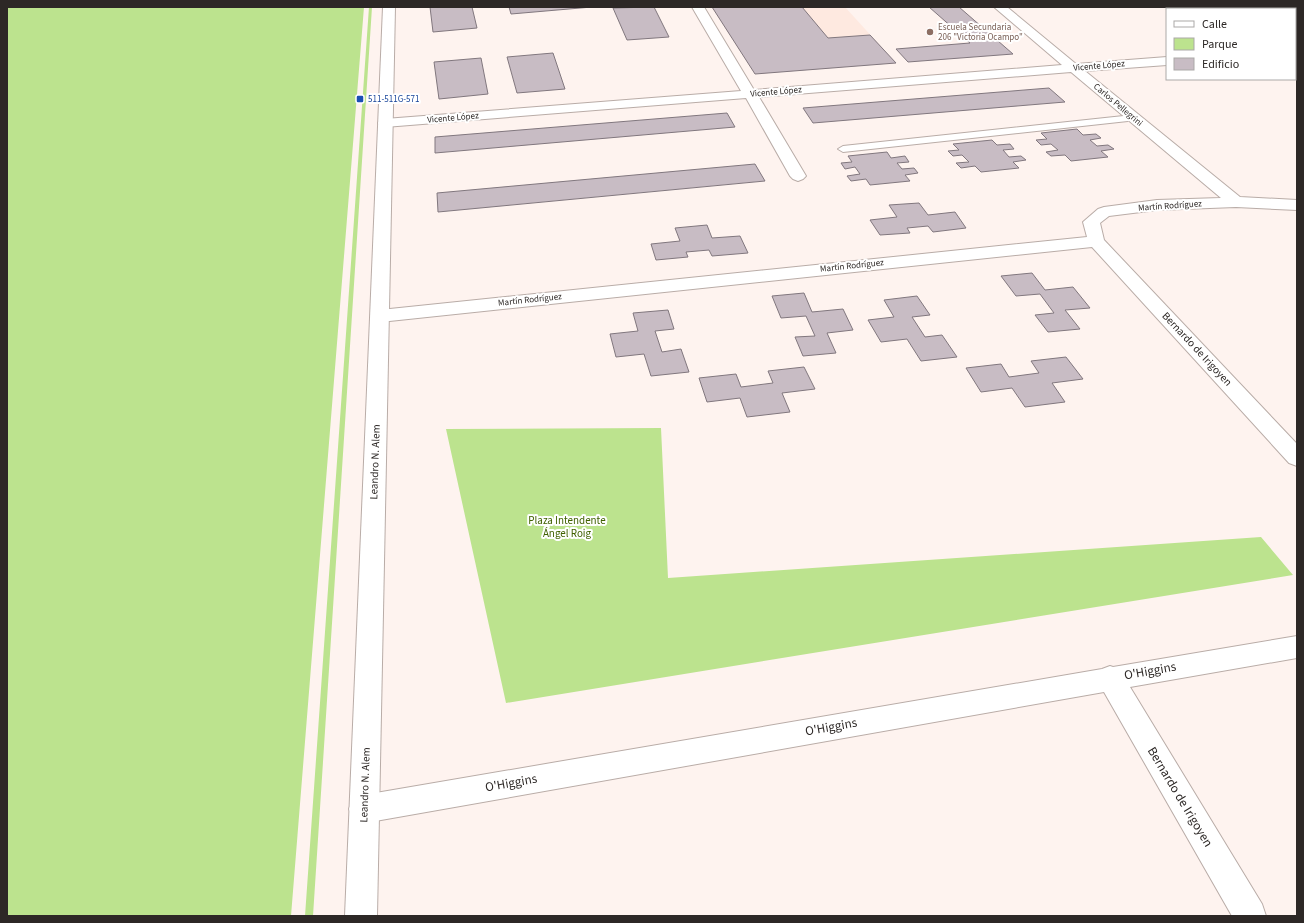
<svg xmlns="http://www.w3.org/2000/svg" width="1304" height="923" viewBox="0 0 1304 923" font-family="'Source Sans 3',sans-serif">
	<rect width="100%" height="100%" fill="#fef3ef"/>
	<path fill="#fee9e0" d="M712,7H845L896,63L755,74Z"/>
	<path fill="#bce38e" d="M7,7H364L291,916H7Z
		M369,7H372L313,916H305Z
		M661,428L668,578L1261,537L1293,575L506,703L446,429Z"/>
	<path fill="#c8bcc4" stroke="#81777e" d="M430,7H472L477,28L433,32Z
		M509,7H592L511,14Z
		M654,7L669,37L627,40L613,8Z
		M712,7H802L828,38L870,35L896,63L755,74Z
		M929,7H959L1013,54L908,62L896,49L970,43Z
		M553,53L565,89L517,93L507,57Z
		M481,58L488,94L439,99L434,62Z
		M1049,88L1065,102L813,123L803,108Z
		M727,113L735,127L435,153V137Z
		M1077,129L1083,135L1096,134L1101,138L1090,140L1097,146L1108,145L1114,149L1101,151L1108,157L1071,161L1065,155L1051,156L1046,152L1058,150L1051,144L1041,145L1036,140L1047,139L1041,133Z
		M992,140L997,145L1010,144L1014,149L1003,150L1009,157L1021,156L1026,160L1013,162L1019,168L981,172L975,166L961,168L956,163L969,162L962,155L953,156L948,151L959,150L953,144Z
		M887,152L891,158L905,156L909,162L897,163L902,169L914,168L918,173L905,175L910,181L870,185L866,179L851,181L847,176L860,174L855,167L845,169L841,163L852,162L848,156Z
		M755,164L765,181L438,212L437,193Z
		M919,203L928,215L955,212L966,228L933,232L928,226L907,228L910,233L880,235L870,220L897,217L889,205Z
		M707,225L712,238L740,236L748,253L712,256L709,250L686,252L688,257L656,260L651,244L680,241L675,228Z
		M1032,273L1045,290L1073,287L1090,308L1065,310L1080,329L1048,332L1035,315L1054,313L1040,294L1016,296L1001,276Z
		M804,293L812,312L843,309L853,330L827,333L836,353L803,356L795,337L815,336L806,316L781,318L772,296Z
		M917,296L930,315L912,317L925,337L942,335L957,357L921,361L907,339L881,342L868,320L894,317L884,300Z
		M668,310L674,329L655,331L662,352L681,349L689,372L651,376L644,354L616,357L610,334L638,331L633,313Z
		M1066,357L1083,379L1052,383L1065,402L1025,407L1012,388L981,392L966,368L1001,364L1009,377L1039,373L1031,361Z
		M804,367L815,389L782,393L790,412L747,417L740,398L707,402L699,378L736,374L741,387L773,383L768,371Z"/>
	<g fill="none" stroke-linecap="round" stroke-linejoin="round">
		<g stroke="#b9aca7" stroke-width="2">
			<path id="lane" d="M1133,115L1138,118L1137,120L843,152L838,149L843,146Z"/>
		</g>
		<g stroke="#b9aca7" stroke-width="2">
			<path id="street" d="M692,7H704L754,90L1062,65L994,7H1007L1076,64L1167,57V65L1085,71L1240,197L1297,200V210L1236,207L1157,210L1109,216L1100,223L1104,240L1297,444V466L1289,463L1092,247L380,322L373,320L371,316L373,312L380,310L1087,237L1083,222L1098,209L1104,207L1157,200L1221,198L1071,72L759,97L806,176L803,179L798,181L793,179L790,176L746,98L385,127L380,126L378,123L380,120L385,119L741,91Z
				M1295,46H1297V54H1295Z
				M1297,636V658L1130,687L1262,904L1266,916H1232L1104,692L364,823L353,819L349,809L353,799L364,795L1102,669L1110,666L1113,667Z"/>
		</g>
		<g stroke="#b9aca7" stroke-width="2">
			<path id="secondary" d="M383,7H395L377,916H345Z"/>
		</g>
		<use href="#lane" fill="#fff" fill-rule="evenodd"/>
		<use href="#street" fill="#fff" fill-rule="evenodd"/>
		<use href="#secondary" fill="#fff" fill-rule="evenodd"/>
	</g>
	<circle fill="#8d6e63" stroke="#fff" stroke-width="1.5" cx="930" cy="32" r="4"/>
	<rect fill="#1a4fb4" stroke="#fff" stroke-width="1.5" x="356" y="95" width="8" height="8" rx="2"/>
	<g text-anchor="middle" dominant-baseline="central" stroke-width="4" stroke-linejoin="round" paint-order="stroke">
		<g font-size="9" fill="#785e54" stroke="#fff" text-anchor="start">
			<text x="938" y="27">Escuela Secundaria<tspan x="938" dy="10">206 "Victoria Ocampo"</tspan></text>
		</g>
		<g font-size="9" fill="#2d2826" stroke="#fff">
			<text transform="translate(1099 66) rotate(-5)">Vicente López</text>
			<text transform="translate(776 92) rotate(-5)">Vicente López</text>
			<text transform="translate(1118 105) rotate(40)">Carlos Pellegrini</text>
			<text transform="translate(453 118) rotate(-5)">Vicente López</text>
			<text transform="translate(1170 206) rotate(-4)">Martín Rodríguez</text>
			<text transform="translate(852 266) rotate(-6)">Martín Rodríguez</text>
			<text transform="translate(530 300) rotate(-6)">Martín Rodríguez</text>
		</g>
		<g font-size="9" fill="#164399" stroke="#fff" text-anchor="start">
			<text x="368" y="99">511-511G-571</text>
		</g>
		<g font-size="11" fill="#2d2826" stroke="#fff">
			<text transform="translate(1197 349) rotate(47)">Bernardo de Irigoyen</text>
			<text transform="translate(375 462) rotate(-88)">Leandro N. Alem</text>
			<text transform="translate(365 785) rotate(-88)">Leandro N. Alem</text>
		</g>
		<g font-size="11" fill="#406100" stroke="#fff">
			<text x="567" y="520">Plaza Intendente<tspan x="567" dy="13">Ángel Roig</tspan></text>
		</g>
		<g font-size="13" fill="#2d2826" stroke="#fff">
			<text transform="translate(1150 671) rotate(-10)">O'Higgins</text>
			<text transform="translate(831 727) rotate(-10)">O'Higgins</text>
			<text transform="translate(511 783) rotate(-10)">O'Higgins</text>
			<text transform="translate(1180 797) rotate(59)">Bernardo de Irigoyen</text>
		</g>
	</g>
	<rect width="1304" height="923" fill="none" stroke="#2d2826" stroke-width="16"/>
	<rect x="1166" y="8" width="130" height="72" fill="#ffffff" stroke="#aba9a8"/>
	<rect x="1174" y="21" width="20" height="6" fill="#ffffff" stroke="#aba9a8"/>
	<text x="1202" y="28" font-size="12" fill="#2d2826">Calle</text>
	<rect x="1174" y="38" width="20" height="12" fill="#bce38e" stroke="#aba9a8"/>
	<text x="1202" y="48" font-size="12" fill="#2d2826">Parque</text>
	<rect x="1174" y="58" width="20" height="12" fill="#c8bcc4" stroke="#aba9a8"/>
	<text x="1202" y="68" font-size="12" fill="#2d2826">Edificio</text>
</svg>
